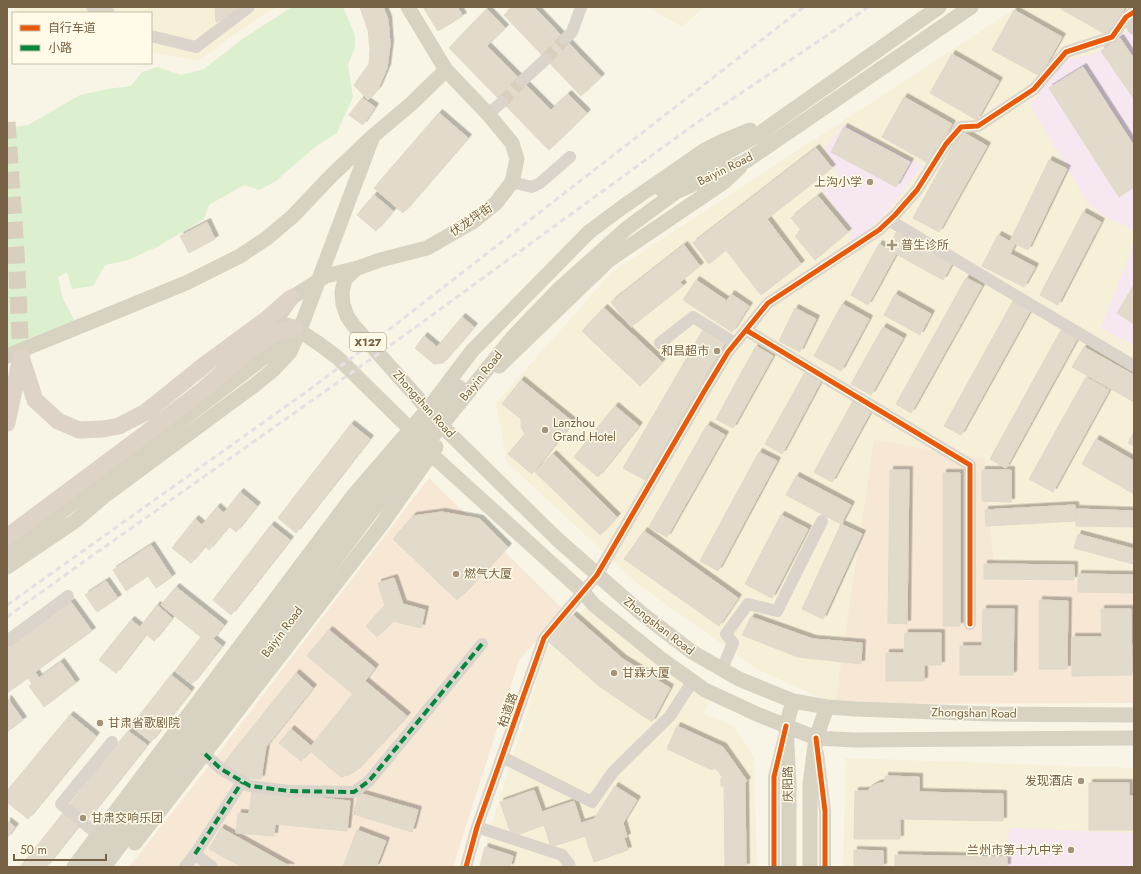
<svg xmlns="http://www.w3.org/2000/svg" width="1141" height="874" viewBox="0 0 1141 874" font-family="Jost,'Noto Sans SC',sans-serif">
	<defs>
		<filter id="shadow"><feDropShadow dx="3.5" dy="-3.5" stdDeviation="0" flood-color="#0004"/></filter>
	</defs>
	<rect width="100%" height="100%" fill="#f8f4e6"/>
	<path fill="#f7f0d8" d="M8,7H281L267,12L197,61L151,52V13H27Z
		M648,7H704L682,27Z
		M1018,7H1134V581L995,580L985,459L835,704L758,670L639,585L507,462L496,403L613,271Z
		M594,598L714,692L704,714L734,726L754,757L757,867H478L547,649Z
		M846,758L1134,768V867H843Z"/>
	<path fill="#f7e8d6" d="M874,440L985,459L995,580L1134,581V703L835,704Z
		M429,478L564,610L519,660L453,867H129L208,767Z"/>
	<path fill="#f7e7f1" d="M1128,29L1134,38V230L1102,215L1087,202L1030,105L1063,61L1097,53Z
		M843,124L922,166L896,201L880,220L848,245L852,231L821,188L839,177L825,149Z
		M1134,242V345L1101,328Z
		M1009,828L1134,833V867H1007Z"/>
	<path fill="#dcf0cf" d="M292,7H343L355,35V47L348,65L353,97L347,110L337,133L316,146L276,181L259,190L244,185L209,205L204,219L181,233L157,247L128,260L105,265L93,286L72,289L67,272L58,277L63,299L75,321L7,349V128L28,125L80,95L108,89L131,86L142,72L158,67L181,75L204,69L241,40Z"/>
	<path fill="#e2dacb" stroke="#e1d8c8" filter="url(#shadow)" d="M215,7H243L229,17L216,22Z
		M360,7H383L388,19L390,44L387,68L378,89L368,100L354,85L369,64L370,49L368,30Z
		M423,7H457L463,16L438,31Z
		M513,7H534L601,77L581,96L504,15Z
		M1062,7H1125L1109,36L1061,9Z
		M487,9L505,28L487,46L551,110L568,94L587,113L549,150L449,48Z
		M1014,10L1062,37L1040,76L992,50Z
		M1120,38L1134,59V99L1101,51Z
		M952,54L999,81L977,120L930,93Z
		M1083,67L1134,146V187L1119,197L1049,88Z
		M904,97L952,124L930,164L882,137Z
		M362,98L375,107L363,125L349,115Z
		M439,113L468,138L403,213L374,188Z
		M844,127L910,162L896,187L831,152Z
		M961,131L987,146L939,232L913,218Z
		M816,148L832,168L767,219L801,264L761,295L726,250L709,264L693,243Z
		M1049,160L1067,169L1028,250L1010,241Z
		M374,195L393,211L376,231L357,215Z
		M818,196L848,232L815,260L795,236L801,230L791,218Z
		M1083,212L1101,222L1058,305L1040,295Z
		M207,222L215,239L189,253L180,236Z
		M897,231L953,262L943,280L887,249Z
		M998,235L1015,244L1010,254L1035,267L1024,287L982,266Z
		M879,244L896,254L868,305L851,295Z
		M684,245L700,266L680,282L683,286L631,327L611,302Z
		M966,278L982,286L911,413L896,404Z
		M696,280L727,301L731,294L749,306L732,332L683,300Z
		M1134,285V324L1117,313Z
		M895,294L931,314L920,335L884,315Z
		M1013,301L1030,311L961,435L944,426Z
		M842,304L869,319L841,371L814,356Z
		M604,308L662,362L640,386L582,331Z
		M795,308L816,319L800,352L779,341Z
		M462,317L474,327L443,363L434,364L415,348L424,336L437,347Z
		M883,327L903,338L871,395L851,384Z
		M704,328L726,341L645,480L623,468Z
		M1061,330L1077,339L1006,468L990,459Z
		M756,346L773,356L733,428L716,419Z
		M1084,347L1134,375V402L1072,367Z
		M805,372L821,381L782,454L765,444Z
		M1086,377L1109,390L1053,492L1029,479Z
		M521,380L573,422L532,474L508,454L525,434L521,427V419L502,404Z
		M853,401L871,411L832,482L814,472Z
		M615,406L639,426L598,477L574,457Z
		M351,424L370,439L296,533L278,518Z
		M707,425L725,435L667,537L649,527Z
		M1134,432V446L1128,443Z
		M1096,439L1134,461V494L1082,464Z
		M759,452L777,461L718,571L700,561Z
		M553,454L617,517L600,535L535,472Z
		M890,470H909L907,624L888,623Z
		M982,470H1011V502L982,501Z
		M943,473H960V626H943Z
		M796,476L851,505L841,524L786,495Z
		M240,492L257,506L236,532L229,526L209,550L205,546L214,535L202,525L217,507L224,513Z
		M1075,505L1076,521L986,526L985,510Z
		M1076,509L1134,511V527L1076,526Z
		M442,512L480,519L508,547L457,600L393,539L413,516Z
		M781,515L808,529L772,598L745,584Z
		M195,519L214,535L191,563L172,548Z
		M841,524L862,534L823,619L802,609Z
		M271,525L290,540L231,615L213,600Z
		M644,531L738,598L719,626L624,559Z
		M1078,534L1134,549L1133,564L1074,548Z
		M151,545L172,577L156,588L148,576L126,591L113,570Z
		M984,564L1074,565V580L984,579Z
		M1078,574L1134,575V593L1078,592Z
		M394,578L403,604L425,610L421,628L393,621L377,637L366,626L385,606L378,583Z
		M106,581L118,598L97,612L85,595Z
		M176,587L224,625L213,639L222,646L192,684L175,671L201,637L161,605Z
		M1039,600L1068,601L1067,669H1039Z
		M71,602L92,631L35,672L39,678L61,662L76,683L44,707L29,686L32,684L28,678L7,693V649Z
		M157,605L172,618L154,641L146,634L116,673L99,660L131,620L140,627Z
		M983,609H1014L1013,675H960V646H982Z
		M1101,609H1131L1132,675L1072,676V637H1102Z
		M573,615L623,659L670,688L652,722L599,686L549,642Z
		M751,617L813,639L862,643L861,664L798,657L742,635Z
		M329,630L375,668L365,681L407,716L356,771L348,775L341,777L310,751L301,761L279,743L291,729L311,746L353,694L307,656Z
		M905,633H941V665H924V681H886V653H904Z
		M296,673L313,688L266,747L261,779L242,777L224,763Z
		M171,675L191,691L151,742L131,726Z
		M8,699L23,720L7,732V700Z
		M70,715L96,736L28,819L7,802V791Z
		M677,726L723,747L747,781L745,783L746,867H725L724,786H721V778H723L717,770L713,768L712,770L667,749Z
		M128,731L147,745L88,819L70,804Z
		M885,776L919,777V792L1003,794V821L900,819V839H854L855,791H867L870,788L877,784L885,782Z
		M1089,783H1129V796H1134V830H1089Z
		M615,786L637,800L623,823L627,837L624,838L628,850L594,862L585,836L551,847L544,825L512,837L500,802L534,790L542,812L574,801L581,823L594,819Z
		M252,791L350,801L347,831L275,824L274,836L236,833L238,813L249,814Z
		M359,793L418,810L412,832L353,814Z
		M64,812L80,824L46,867H20Z
		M7,821L15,827L7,838Z
		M221,828L291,867H242L209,849Z
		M357,830L386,841L376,867H343Z
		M485,847L513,856L510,867H480Z
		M854,850L883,851V867H854Z
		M895,855L1007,857V867H895Z"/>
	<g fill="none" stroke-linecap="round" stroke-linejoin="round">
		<path stroke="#d8cfbe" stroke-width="12" stroke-dasharray="12 6" stroke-linecap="butt" d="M546,59L565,39
			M502,102L522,81"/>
		<path stroke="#d8cfbe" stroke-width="17" stroke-dasharray="17 8" stroke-linecap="butt" d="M7,122L16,251L21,357"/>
		<path stroke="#dbd4cb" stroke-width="12" d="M92,7L109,13
			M1126,17L1134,29
			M151,36L196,47L249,7
			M565,39L572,32L581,7
			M522,81L546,59
			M488,114L502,102
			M512,182L532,187L540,183L570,157
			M889,220L1134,366
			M746,330L970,465V624
			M660,343L693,317L735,343
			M7,641L68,596
			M722,669L733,643L726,634L748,604L777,611L822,521
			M818,753L825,811V867
			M205,754L221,769L250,786L289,791L354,792L369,781L482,644
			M502,757L592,802L613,772L670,716L692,682
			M477,827L562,855L569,864L570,867
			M98,835L61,804L112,742
			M195,854L242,782
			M185,867L195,854L212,867
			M466,867L477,827L544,638L597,575L705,390L728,352L768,303L879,230L895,215L917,190L946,144L961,127L978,126L1034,89L1066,52L1112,37L1126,17L1134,12
			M774,867V777L784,737"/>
		<path stroke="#d8d2c2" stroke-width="15" d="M408,7L446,70L488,114L512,143L517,159L512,182L496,203L474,221L427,248L380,260L358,268L326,276L291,298L279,316V322L295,328L318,343L338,358L410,429L431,454L583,592L594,605L660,658L705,690L759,715L816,738L855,740L1134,738
			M662,190L671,184L756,136L939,7
			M357,268L345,279L342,292L343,304L347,316L354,326L447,431L557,539L641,613L692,652L739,679L793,701L827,707L856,709L990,714L1134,715
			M7,356L186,283L240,256L267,238L293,216L330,177L373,136L411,104L446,70
			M499,366L609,260L724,182L740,167
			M7,553L283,343L294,329
			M7,567L75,521L103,497L256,384L273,370L290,352L302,324L373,136
			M135,843L382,524L436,447
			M74,867L353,496L428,409L472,351L589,232L624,206L705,150L723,141L750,130
			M91,867L186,738L359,507L459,387
			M104,867L368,516L512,338L559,289L627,228L676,192L746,161L971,7
			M789,867V783L786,726L793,701
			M810,867V784L816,738L827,707"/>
		<path stroke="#ddd3c7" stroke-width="17" d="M21,357L35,400L58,421L79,430L103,429L119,426L146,412L207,363L267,319L291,298
			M7,423L21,357
			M7,537L141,437L203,390L251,348L273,334L295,328"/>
		<path stroke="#e5e1e3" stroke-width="3" stroke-dasharray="6 4" stroke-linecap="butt" d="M7,605L309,390L391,328L804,7
			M7,617L86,560L402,337L695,124L841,26L868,7"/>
		<path stroke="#00873e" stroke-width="4" stroke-dasharray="8 4" stroke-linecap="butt" d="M205,754L221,769L250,786L289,791L354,792L369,781L482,644
			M195,854L242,782"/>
		<g stroke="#fffbe8" stroke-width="8">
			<path id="cycleway" d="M746,330L970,465V624
				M816,738L825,811V867
				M466,867L477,827L544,638L597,575L705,390L728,352L768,303L879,230L895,215L917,190L946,144L961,127L978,126L1034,89L1066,52L1112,37L1126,17L1134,12
				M774,867V777L786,726"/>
		</g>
		<use href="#cycleway" stroke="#e8590c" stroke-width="5"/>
	</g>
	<g fill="#a4947d" stroke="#fffbe8" stroke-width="1.5">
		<circle cx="870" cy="182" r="4"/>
		<path d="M890 239h4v4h4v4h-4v4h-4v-4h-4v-4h4z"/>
		<circle cx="717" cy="351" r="4"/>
		<circle cx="545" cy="430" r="4"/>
		<circle cx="456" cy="574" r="4"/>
		<circle cx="614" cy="673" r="4"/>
		<circle cx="100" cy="723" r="4"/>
		<circle cx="1081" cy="781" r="4"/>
		<circle cx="83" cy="818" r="4"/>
		<circle cx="1071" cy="850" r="4"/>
	</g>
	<g text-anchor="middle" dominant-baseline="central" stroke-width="3" stroke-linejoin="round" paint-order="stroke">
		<rect fill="#fffbe8" stroke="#a08f75" stroke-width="1" x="350" y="333" width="36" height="18" rx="3"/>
		<g font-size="11" font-weight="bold" fill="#776144">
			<text x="368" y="342">X127</text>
		</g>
		<g font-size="12" fill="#776144" stroke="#fffbe8">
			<text transform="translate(725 169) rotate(-26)">Baiyin Road</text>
			<text transform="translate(471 220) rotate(-34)">伏龙坪街</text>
			<text transform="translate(481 376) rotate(-51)">Baiyin Road</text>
			<text transform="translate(424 404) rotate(48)">Zhongshan Road</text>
			<text transform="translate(659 626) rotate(38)">Zhongshan Road</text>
			<text transform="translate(282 632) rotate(-53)">Baiyin Road</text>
			<text transform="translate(508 710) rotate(-71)">柏道路</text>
			<text transform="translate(974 713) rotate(1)">Zhongshan Road</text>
			<text transform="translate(788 784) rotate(-91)">庆阳路</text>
		</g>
		<g font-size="12" fill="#776144" stroke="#fffbe8" text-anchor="start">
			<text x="862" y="182" text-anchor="end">上沟小学</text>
			<text x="901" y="245">普生诊所</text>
			<text x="709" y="351" text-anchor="end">和昌超市</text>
			<text x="553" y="423">Lanzhou<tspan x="553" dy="14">Grand Hotel</tspan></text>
			<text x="464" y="574">燃气大厦</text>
			<text x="622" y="673">甘霖大厦</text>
			<text x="108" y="723">甘肃省歌剧院</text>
			<text x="1073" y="781" text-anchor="end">发现酒店</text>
			<text x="91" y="818">甘肃交响乐团</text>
			<text x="1063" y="850" text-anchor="end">兰州市第十九中学</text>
		</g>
	</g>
	<rect width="1141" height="874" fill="none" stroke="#776144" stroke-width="16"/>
	<rect x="12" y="12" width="140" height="52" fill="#fffbe8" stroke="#c9bda6"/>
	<rect x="20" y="25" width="20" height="6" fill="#e8590c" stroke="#c9bda6"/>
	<text x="48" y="32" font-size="12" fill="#776144">自行车道</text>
	<rect x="20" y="45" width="20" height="6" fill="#00873e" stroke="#c9bda6"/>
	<text x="48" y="52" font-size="12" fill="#776144">小路</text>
	<path d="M14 854v6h92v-6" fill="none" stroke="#776144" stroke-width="2"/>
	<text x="20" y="854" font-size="12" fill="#776144" stroke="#fffbe8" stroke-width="3" paint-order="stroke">50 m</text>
</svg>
